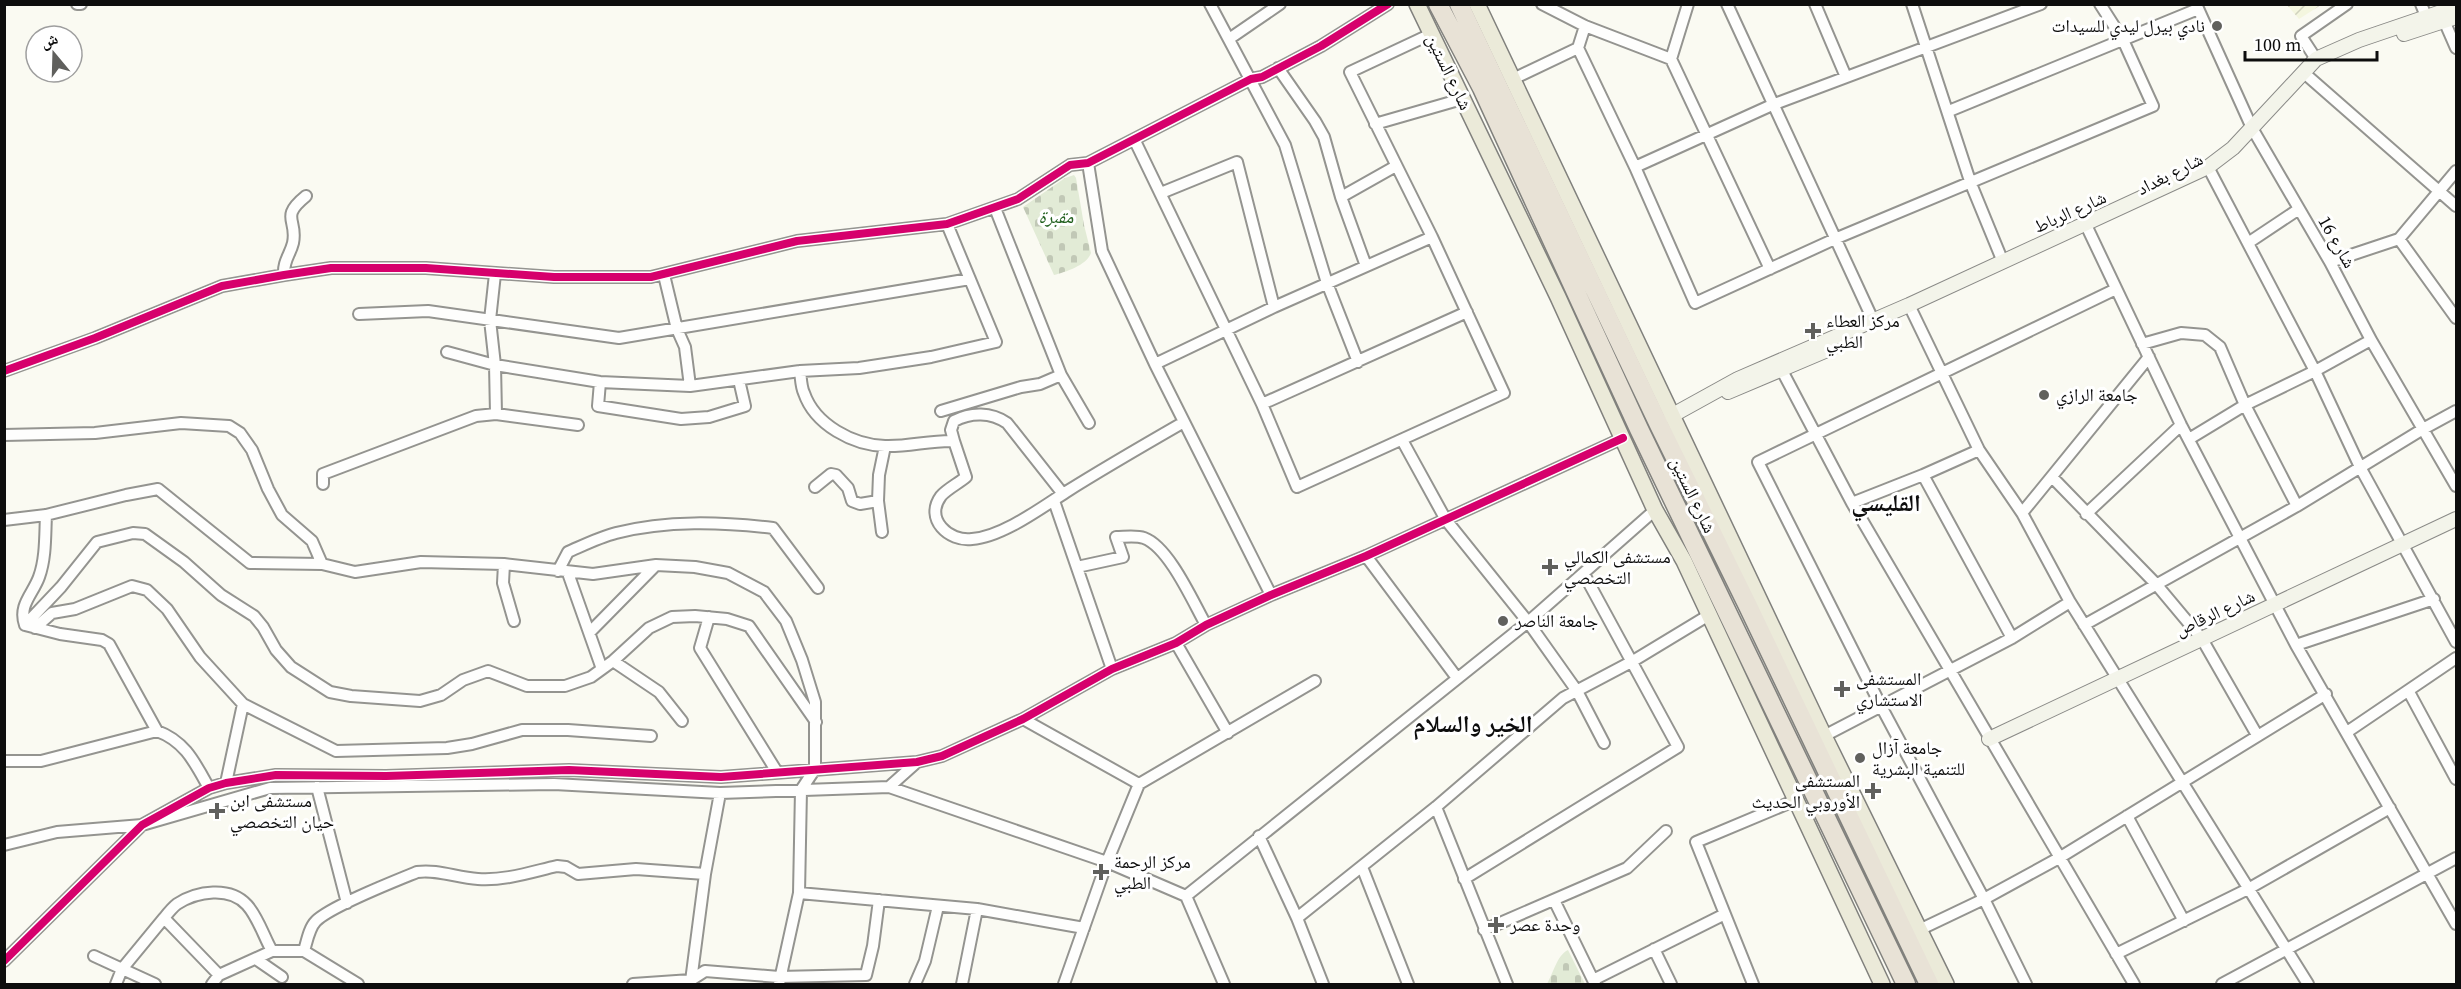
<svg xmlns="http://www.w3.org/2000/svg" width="2461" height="989" font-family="'Source Serif 4','Noto Naskh Arabic',serif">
<defs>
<pattern id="farmland-furrows" width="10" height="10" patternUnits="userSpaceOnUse" patternTransform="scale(1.5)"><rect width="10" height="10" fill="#f4f6df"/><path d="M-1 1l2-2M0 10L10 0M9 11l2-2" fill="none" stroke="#d0d2be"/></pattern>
<pattern id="cemetery-stones" width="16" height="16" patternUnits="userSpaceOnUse" patternTransform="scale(1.5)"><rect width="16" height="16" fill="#e2ebd6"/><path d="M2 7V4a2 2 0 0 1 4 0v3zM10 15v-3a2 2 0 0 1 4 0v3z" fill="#c1c8b6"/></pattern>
</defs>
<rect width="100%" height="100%" fill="#fafaf2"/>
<path fill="url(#farmland-furrows)" d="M 2287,5 L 2321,5 L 2299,19 Z"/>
<path fill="url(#cemetery-stones)" d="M 1074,175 L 1076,178 L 1084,225 L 1091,253 C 1087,265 1066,272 1054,275 L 1023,207 L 1065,178 Z
M 1568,950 L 1585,984 L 1547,984 C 1553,974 1557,955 1568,950 Z"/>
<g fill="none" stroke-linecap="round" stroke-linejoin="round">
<defs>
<path id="street" d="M 77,4 L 81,4
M 1210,4 L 1285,145 L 1327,283 L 1358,362
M 1542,4 L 1585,26 L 1671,59
M 1688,4 L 1671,59 L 1770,269
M 1727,4 L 1873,320
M 1815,4 L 1846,77
M 1912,4 L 1971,184 L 2003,262
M 2196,4 L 2252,128 L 2330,262 L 2371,340 L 2456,486
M 2421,4 L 2426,16
M 2442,16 L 2456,48
M 1229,39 L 1280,4
M 1578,48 L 1635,167 L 1695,303 L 1837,238 L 2153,106 L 2123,40 L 2100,4
M 2316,59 L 2301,36 L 2347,4
M 1278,68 L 1315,121 L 1324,137 L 1341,197 L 1366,266
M 2303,72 L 2456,206
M 1513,79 L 1578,48 L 1585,26
M 1949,111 L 2198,9
M 1375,124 L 1462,99
M 1135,141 L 1262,404 L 1297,487 L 1504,393 L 1432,237 L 1350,72 L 1431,34
M 1088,163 L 1102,251 L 1155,364 L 1271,595
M 1635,167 L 1772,105 L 2041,4
M 2208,167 L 2315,371 L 2360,467 L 2456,642
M 1161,193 L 1237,162 L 1274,307
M 1341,197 L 1396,166
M 995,208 L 1061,375 L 1089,423
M 2086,225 L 2181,425 L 2296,645 L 2456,924
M 2399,239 L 2456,318
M 2248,243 L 2299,209
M 2330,262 L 2399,239 L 2456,171
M 495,274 L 490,320 L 495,365 L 496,414 L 578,425
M 284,275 C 283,261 290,255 293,243 C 298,219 279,218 306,196
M 664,275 L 677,329 L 685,347 L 690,386
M 1909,305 L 1979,450 L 2022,513 L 2070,602 L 2308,984
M 359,314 L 428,311 L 619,338 L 970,279
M 2142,344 L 2181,333 L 2205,335 L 2220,347 L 2245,405 L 2297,506
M 447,352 L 495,365 L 600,382 L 690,386 L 800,371 L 859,368 L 931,357 L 996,342 L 947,224
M 1778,363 L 1852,503 L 2134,984
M 1155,364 L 1274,307 L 1432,237
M 4,371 L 95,338 L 222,286 L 284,275 L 331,268 L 426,268 L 554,277 L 651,277 L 797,241 L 947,224 L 1018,199 L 1070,165 L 1088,163 L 1251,79 L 1262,77 L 1321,46 L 1388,4
M 800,371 C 801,378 801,387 804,393 C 815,425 853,445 885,446 C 908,447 931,440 954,441 L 966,477 C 959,483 947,489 941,496 C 924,519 949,542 972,539 C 1002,537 1041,508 1066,492 C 1104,468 1144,445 1184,422
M 600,382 L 598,406 L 681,419 L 709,417 L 745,406 L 739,380
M 1262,404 L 1467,312
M 941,411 L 1021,387 L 1040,384 L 1061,375
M 4,435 L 95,433 L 181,423 L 229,426 L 240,433 L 252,450 L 268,489 L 282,515 L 312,541 L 322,564
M 2189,439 L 2245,405 L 2315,371 L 2371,340
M 1402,440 L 1446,520 L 1528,622 L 1577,691 L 1604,743
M 954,441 L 951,430 L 954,421 C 971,412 991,412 1007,423 L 1063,494
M 1923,475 L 2012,638
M 2052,477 L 2156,584 L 2202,639 L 2257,735
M 323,484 L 323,474 L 476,416 L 496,414
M 815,487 L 831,474 L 836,475 L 848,488 L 852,501 L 860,504 L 878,501 L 879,475 L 885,446
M 878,501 L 882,532
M 1054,501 L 1112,669
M 1852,503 L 1923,475 L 1979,450
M 2022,513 L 2149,357
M 2086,514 L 2181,425
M 46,515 C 45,535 46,558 39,577 C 33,594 18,605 25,625 L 60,634 L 102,640 L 109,644 L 157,731 C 185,741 195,763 209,788
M 4,520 L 46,515 L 126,495 L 158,489 L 250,563 L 322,564 L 355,572 L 421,562 L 504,564 L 593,574 L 656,565 L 695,567 L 728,573 L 764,592 L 786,621 L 802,660 L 815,702 L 815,769 L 801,790 L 799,893 L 779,984
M 1366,556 L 1457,678
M 504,564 L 503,583 L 514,621
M 1077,567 L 1123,557 L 1116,537 C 1124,537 1136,535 1144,538 C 1169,547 1193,602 1206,625
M 558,571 L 568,552 C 584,545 600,537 616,533 C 667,520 721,522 773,528 L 818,588
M 568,573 L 602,669
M 709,617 L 700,648 L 777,772
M 25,625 L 61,587 L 97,542 L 133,533 L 145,534 L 184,562 L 221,595 L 254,616 L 263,627 L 276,650 L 291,667 L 330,692 L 351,696 L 420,701 L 441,695 L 463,680 L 488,671 L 527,686 L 565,686 L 591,677 L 613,661 L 649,628 L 672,617 L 695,616 L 727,619 L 749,626 L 816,722
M 2084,625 L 2297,506 L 2423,429 L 2456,411
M 35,628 L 52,613 L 75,609 L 132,586 L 147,590 L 167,609 L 200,657 L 243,704 L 336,751 L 447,748 L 472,744 L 522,730 L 568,730 L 651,736
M 590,632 L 656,565
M 1176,643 L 1228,733
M 2296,645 L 2434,599
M 613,661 L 659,692 L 682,721
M 2409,692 L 2456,779
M 1023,719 L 1139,784
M 2347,732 L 2456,658
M 1824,736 L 2012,638 L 2070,602
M 4,761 L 41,761 L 157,731
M 226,783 L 243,704
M 317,787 L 347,903
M 889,787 L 917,762
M 1436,807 L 1507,984
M 2127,816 L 2184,921
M 1259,836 L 1297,918 L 1323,984
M 4,845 L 57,832 L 142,825 L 270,788 L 554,784 L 720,793 L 889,787 L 1107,862 L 1186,896 L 1224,984
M 1362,867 L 1408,984
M 1464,879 L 1678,747 L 1584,574
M 799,893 L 977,909 L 1084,928
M 1186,896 L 1528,622 L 1655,510
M 1554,900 L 1595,984
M 1297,918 L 1436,807 L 1563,698 L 1633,661 L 1709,615
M 1484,930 L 1627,868 L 1666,831
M 1919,930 L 1984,899 L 2059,858 L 2326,694
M 1654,949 L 1671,984
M 304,951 C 307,941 309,928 316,921 C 331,906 395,881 417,872 C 438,869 457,878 478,879 C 504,881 531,872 557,866 L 566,867 L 578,874 L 636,869 L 705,874
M 2116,954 L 2248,889 L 2390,808
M 94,956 L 155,984
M 256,959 L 282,977
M 4,961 L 142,825 L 209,788 L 226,783 L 276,775 L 386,776 L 569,770 L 721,777 L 917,762 L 942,756 L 1023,719 L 1112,669 L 1176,643 L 1206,625 L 1271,595 L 1366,556 L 1623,438
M 219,975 L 164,918 C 168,913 173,907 177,904 C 197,891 230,886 247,905 C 258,917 264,937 272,951
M 1593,980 L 1723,915
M 691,981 L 705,874 L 720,793
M 116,984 L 122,969 L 164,918
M 212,984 L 219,975 L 272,951 L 304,951 L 358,984
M 633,984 L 691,980 L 705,971 L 779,977 L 866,975 L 873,946 L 879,900
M 915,984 L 925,961 L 938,906
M 962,984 L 977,909
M 1064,984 L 1107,862 L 1139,784 L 1315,681
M 1753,984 L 1696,842 L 1796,800
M 2026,984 L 1984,899 L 1882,708 L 1758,462 L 2116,289
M 2222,984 L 2456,858"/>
<path id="secondary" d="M 2404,34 L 2456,17
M 1728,392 L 1832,348
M 1671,416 L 1738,379 L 1909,305 L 2208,167 L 2233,148 L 2316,59 L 2359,40 L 2456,7
M 1989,739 L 2456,519"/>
<path id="primary" d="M 1417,4 L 1558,297 L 1655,510 L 1684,561 L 1882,984
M 1477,4 L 1824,736 L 1946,984"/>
<path id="highway" d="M 1438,4 L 1482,88 L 1639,429 L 1906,984
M 1459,4 L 1659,425 L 1747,604 L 1929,984"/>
</defs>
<use href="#street" stroke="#949490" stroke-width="14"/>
<use href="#secondary" stroke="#8a8a87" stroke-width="16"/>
<use href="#primary" stroke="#81817d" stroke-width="18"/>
<use href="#highway" stroke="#81817d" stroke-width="21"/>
<use href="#street" stroke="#fefefd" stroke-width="10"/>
<use href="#secondary" stroke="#f3f4ea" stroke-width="14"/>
<use href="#primary" stroke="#ebead9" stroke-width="15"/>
<use href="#highway" stroke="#e8e2d6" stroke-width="18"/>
<defs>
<path id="cycleway" d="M 4,371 L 95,338 L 222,286 L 284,275 L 331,268 L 426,268 L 554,277 L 651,277 L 797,241 L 947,224 L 1018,199 L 1070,165 L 1088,163 L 1251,79 L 1262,77 L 1321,46 L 1388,4
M 4,961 L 142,825 L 209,788 L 226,783 L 276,775 L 386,776 L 569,770 L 721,777 L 917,762 L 942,756 L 1023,719 L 1112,669 L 1176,643 L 1206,625 L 1271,595 L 1366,556 L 1623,438"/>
</defs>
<use href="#cycleway" stroke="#fff" stroke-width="11"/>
<use href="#cycleway" stroke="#d6006c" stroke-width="8"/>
</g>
<g fill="#60605d" stroke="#fff" stroke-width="2">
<circle cx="2217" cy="26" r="6"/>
<path d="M1810 322h6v6h6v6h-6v6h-6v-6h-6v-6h6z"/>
<circle cx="2044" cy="395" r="6"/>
<path d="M1547 558h6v6h6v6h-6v6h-6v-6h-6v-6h6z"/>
<circle cx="1503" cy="621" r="6"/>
<path d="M1839 680h6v6h6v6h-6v6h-6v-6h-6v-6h6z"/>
<circle cx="1860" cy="758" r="6"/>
<path d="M1870 782h6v6h6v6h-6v6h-6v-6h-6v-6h6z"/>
<path d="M214 802h6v6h6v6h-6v6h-6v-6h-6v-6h6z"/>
<path d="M1098 863h6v6h6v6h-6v6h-6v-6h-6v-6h6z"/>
<path d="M1493 916h6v6h6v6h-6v6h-6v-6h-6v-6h6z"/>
</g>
<g text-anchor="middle" stroke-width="6" stroke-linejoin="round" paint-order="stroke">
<g font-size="18" fill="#0d0d0d" stroke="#fff" text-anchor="start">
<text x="2205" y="32" text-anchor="end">نادي بيرل ليدي للسيدات</text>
<text x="1826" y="327">مركز العطاء<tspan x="1826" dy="21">الطبي</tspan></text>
<text x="2056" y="401">جامعة الرازي</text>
<text x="1564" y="563">مستشفى الكمالي<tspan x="1564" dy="21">التخصصي</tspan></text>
<text x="1515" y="627">جامعة الناصر</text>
<text x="1856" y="685">المستشفى<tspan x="1856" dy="21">الاستشاري</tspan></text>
<text x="1872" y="754">جامعة آزال<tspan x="1872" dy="21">للتنمية البشرية</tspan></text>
<text x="1860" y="787" text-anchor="end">المستشفى<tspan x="1860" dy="21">الأوروبي الحديث</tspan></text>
<text x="230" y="807">مستشفى ابن<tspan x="230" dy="21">حيان التخصصي</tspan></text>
<text x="1114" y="868">مركز الرحمة<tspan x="1114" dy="21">الطبي</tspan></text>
<text x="1510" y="931">وحدة عصر</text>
</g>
<g font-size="18" fill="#0d0d0d" stroke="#fff">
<text transform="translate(1449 72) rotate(64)" y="6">شارع الستين</text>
<text transform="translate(2170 174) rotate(-27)" y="6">شارع بغداد</text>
<text transform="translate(2070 212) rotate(-24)" y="6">شارع الرباط</text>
<text transform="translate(2337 242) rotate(60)" y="6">شارع 16</text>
<text transform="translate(1693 495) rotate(64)" y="6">شارع الستين</text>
<text transform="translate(2215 613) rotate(-25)" y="6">شارع الرقاص</text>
</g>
<g font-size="18" font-style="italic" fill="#236120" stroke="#fff">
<text x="1056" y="223">مقبرة</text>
</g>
<g font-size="24" font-weight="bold" fill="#0d0d0d" stroke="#fff">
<text x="1886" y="511">القليسي</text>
<text x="1473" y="732">الخير والسلام</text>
</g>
</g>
<rect width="2461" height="989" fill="none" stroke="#0d0d0d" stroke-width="12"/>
<g transform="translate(54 54) rotate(341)"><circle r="28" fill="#ffffff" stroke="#9e9e9e" stroke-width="1.5"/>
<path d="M0-4.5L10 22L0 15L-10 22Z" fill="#60605d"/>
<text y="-9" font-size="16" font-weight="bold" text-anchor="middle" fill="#0d0d0d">ش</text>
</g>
<path d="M2245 51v9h132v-9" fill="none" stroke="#0d0d0d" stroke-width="3"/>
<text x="2254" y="51" font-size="18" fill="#0d0d0d" stroke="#ffffff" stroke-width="4.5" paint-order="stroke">100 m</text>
</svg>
